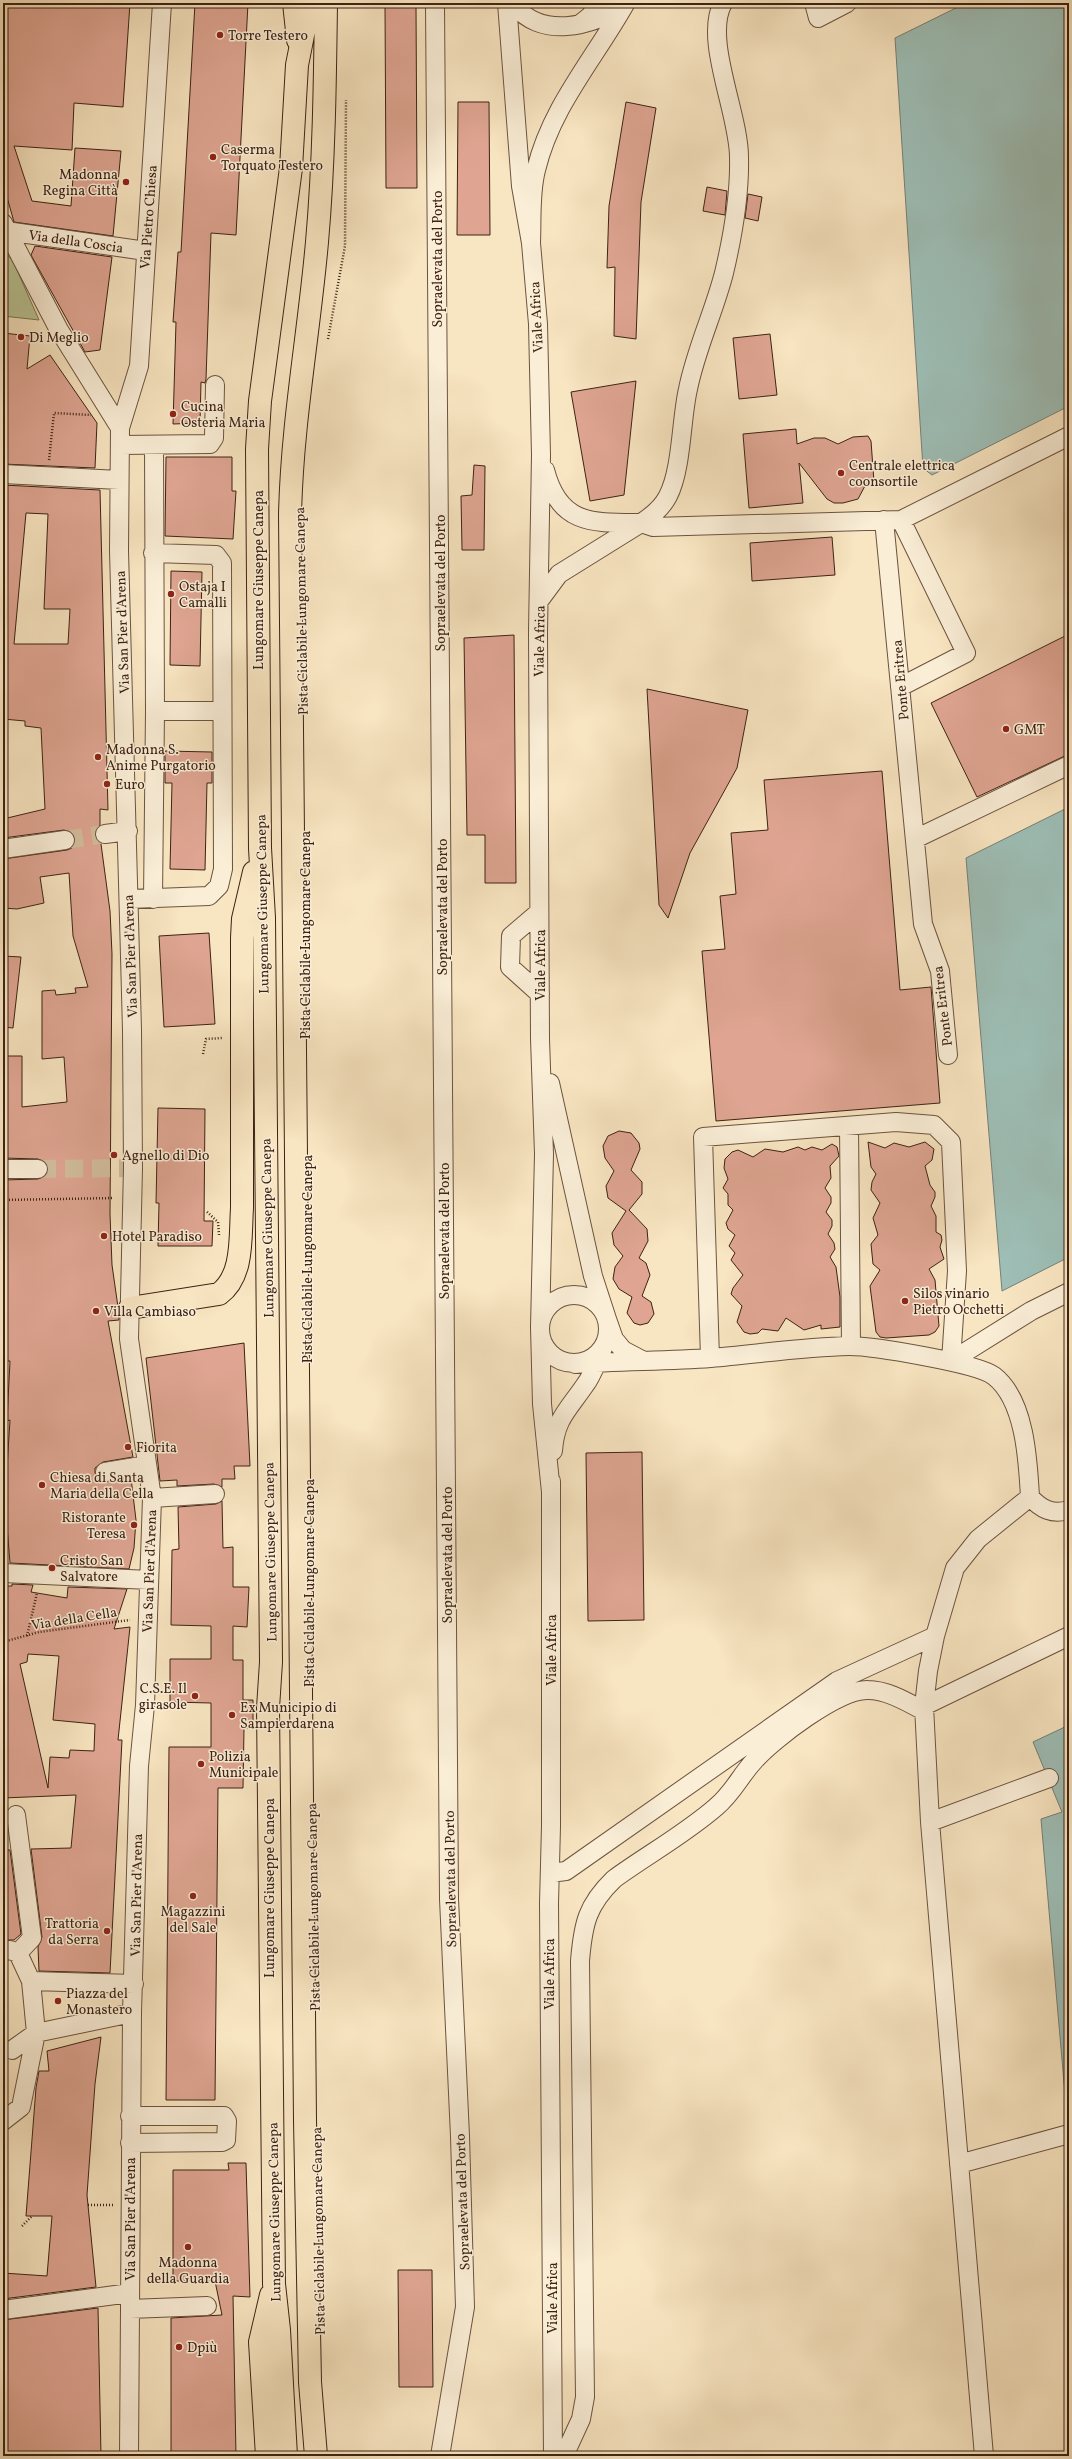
<svg xmlns="http://www.w3.org/2000/svg" width="1072" height="2459" font-family="Vollkorn,serif">
<rect width="100%" height="100%" fill="#f8e5c1"/>
<filter id="stains"><feTurbulence type="fractalNoise" baseFrequency=".005" numOctaves="4"/><feColorMatrix values="0 0 0 0 .2 0 0 0 0 .09 0 0 0 0 .02 0 0 0 .5 -.17"/></filter>
<radialGradient id="worn" r=".72"><stop offset=".6" stop-color="#630" stop-opacity="0"/><stop offset="1" stop-color="#630" stop-opacity=".3"/></radialGradient>
<path fill="#bac595" stroke="#7c7454" d="M 3,250 L 13,261 L 39,320 L 3,316 Z"/>
<path fill="#9ebfb7" stroke="#778076" d="M 966,3 L 1069,3 L 1069,406 L 932,475 L 923,468 L 895,38 Z
M 1069,807 L 1069,1257 L 1002,1291 L 966,858 Z
M 1069,1725 L 1069,2102 L 1065,2094 L 1041,1819 L 1062,1812 L 1033,1742 Z"/>
<path fill="#dfa592" stroke="#3d2214" fill-rule="evenodd" d="M 3,3 L 130,3 L 123,107 L 74,103 L 72,150 L 14,146 L 32,201 L 71,206 L 75,148 L 121,151 L 113,236 L 14,222 L 3,183 Z
M 195,3 L 248,3 L 236,235 L 211,233 L 206,379 L 205,383 L 201,382 L 200,423 L 173,424 L 176,322 L 173,322 L 178,252 L 181,252 Z
M 385,6 L 416,6 L 417,188 L 386,188 Z
M 458,102 L 489,102 L 490,235 L 457,235 Z
M 626,102 L 656,108 L 641,202 L 636,339 L 614,336 L 615,267 L 607,268 L 609,206 Z
M 707,187 L 727,191 L 725,215 L 703,211 Z
M 748,194 L 762,197 L 758,221 L 745,218 Z
M 35,246 L 112,257 L 100,350 L 85,352 L 31,255 Z
M 3,333 L 30,336 L 27,369 L 50,355 L 97,423 L 95,468 L 3,464 Z
M 770,334 L 777,395 L 739,399 L 733,338 Z
M 636,381 L 624,495 L 590,501 L 571,392 Z
M 796,429 L 797,444 L 814,438 L 825,438 L 838,444 L 853,437 L 868,436 L 871,441 L 874,482 L 866,484 L 858,499 L 843,503 L 834,503 L 827,499 L 799,463 L 803,503 L 749,508 L 743,434 Z
M 166,457 L 232,457 L 232,491 L 236,491 L 233,539 L 165,536 Z
M 474,465 L 485,466 L 484,550 L 462,550 L 461,496 L 472,495 Z
M 3,485 L 100,490 L 108,810 L 100,809 L 100,825 L 96,830 L 95,835 L 101,844 L 110,911 L 112,954 L 110,1214 L 112,1265 L 119,1314 L 119,1320 L 108,1321 L 133,1457 L 103,1462 L 95,1468 L 95,1473 L 102,1482 L 131,1478 L 136,1520 L 134,1548 L 129,1569 L 10,1563 L 5,1501 L 3,1501 L 3,1469 L 7,1468 L 10,1420 L 7,1421 L 10,1361 L 3,1361 L 3,1180 L 38,1179 L 47,1175 L 48,1169 L 47,1163 L 38,1159 L 3,1158 L 3,1056 L 22,1056 L 22,1107 L 67,1102 L 64,1057 L 42,1059 L 42,991 L 55,990 L 56,995 L 76,993 L 75,988 L 88,987 L 73,936 L 69,873 L 40,877 L 44,903 L 17,909 L 3,908 L 3,859 L 67,850 L 72,848 L 75,839 L 73,833 L 64,830 L 3,838 L 3,819 L 45,809 L 41,728 L 25,726 L 25,721 L 3,719 ZM 26,513 L 48,514 L 44,609 L 70,609 L 68,644 L 14,644 Z
M 832,537 L 835,575 L 752,581 L 750,543 Z
M 171,571 L 202,572 L 200,666 L 170,665 Z
M 1069,634 L 1069,754 L 977,797 L 931,703 Z
M 514,635 L 516,883 L 485,883 L 485,835 L 467,835 L 464,638 Z
M 647,689 L 748,710 L 737,768 L 690,853 L 668,918 L 659,905 Z
M 165,751 L 212,752 L 212,783 L 207,783 L 205,870 L 170,869 L 172,783 L 165,783 Z
M 882,771 L 900,990 L 931,987 L 940,1103 L 716,1121 L 702,951 L 725,949 L 720,896 L 736,894 L 731,833 L 768,830 L 764,780 Z
M 209,933 L 215,1024 L 164,1027 L 159,936 Z
M 3,956 L 21,957 L 13,1028 L 3,1027 Z
M 158,1108 L 205,1109 L 204,1221 L 213,1221 L 212,1246 L 158,1246 L 159,1203 L 156,1203 Z
M 619,1131 L 631,1133 L 639,1143 L 640,1149 L 631,1170 L 642,1182 L 642,1194 L 629,1210 L 647,1229 L 648,1241 L 639,1258 L 646,1263 L 650,1275 L 642,1296 L 651,1302 L 654,1314 L 648,1323 L 640,1325 L 634,1323 L 627,1313 L 632,1297 L 619,1289 L 613,1279 L 615,1267 L 623,1256 L 614,1245 L 612,1233 L 626,1211 L 608,1198 L 606,1186 L 614,1171 L 605,1158 L 603,1146 L 608,1136 Z
M 868,1142 L 885,1148 L 894,1143 L 909,1147 L 925,1142 L 934,1149 L 932,1160 L 925,1166 L 930,1185 L 935,1192 L 935,1197 L 931,1206 L 936,1216 L 936,1232 L 941,1235 L 942,1240 L 940,1247 L 944,1259 L 929,1269 L 935,1280 L 939,1326 L 935,1332 L 929,1335 L 886,1338 L 880,1337 L 876,1332 L 870,1286 L 880,1270 L 873,1264 L 871,1244 L 878,1235 L 873,1218 L 880,1203 L 871,1190 L 872,1182 L 876,1174 L 871,1167 Z
M 832,1144 L 837,1147 L 839,1156 L 830,1166 L 831,1178 L 825,1188 L 831,1197 L 831,1203 L 826,1212 L 832,1220 L 832,1226 L 828,1234 L 834,1243 L 835,1249 L 830,1257 L 836,1267 L 840,1297 L 840,1327 L 821,1329 L 821,1325 L 804,1330 L 786,1318 L 778,1331 L 762,1329 L 758,1333 L 750,1334 L 744,1332 L 737,1322 L 742,1306 L 731,1294 L 733,1288 L 743,1275 L 731,1260 L 735,1253 L 729,1246 L 735,1235 L 728,1229 L 726,1223 L 733,1210 L 728,1205 L 728,1194 L 723,1188 L 728,1179 L 724,1168 L 725,1159 L 732,1152 L 738,1150 L 753,1157 L 765,1149 L 783,1152 L 798,1147 L 805,1150 L 812,1147 L 822,1150 Z
M 244,1343 L 250,1466 L 234,1466 L 235,1479 L 222,1479 L 222,1487 L 214,1484 L 177,1486 L 177,1480 L 160,1481 L 146,1358 Z
M 642,1452 L 644,1620 L 588,1621 L 586,1453 Z
M 222,1501 L 223,1548 L 233,1547 L 233,1587 L 249,1587 L 247,1627 L 233,1626 L 233,1660 L 243,1660 L 243,1700 L 253,1700 L 253,1728 L 244,1728 L 243,1788 L 218,1788 L 215,2100 L 166,2100 L 169,1747 L 211,1747 L 211,1703 L 170,1702 L 170,1659 L 211,1659 L 211,1626 L 171,1625 L 172,1550 L 179,1549 L 178,1507 L 216,1504 Z
M 12,1584 L 33,1585 L 31,1592 L 67,1598 L 68,1587 L 127,1589 L 114,1629 L 130,1627 L 118,1740 L 122,1740 L 110,1973 L 39,1971 L 38,1947 L 42,1937 L 31,1849 L 71,1848 L 76,1795 L 3,1798 L 3,1586 L 12,1586 ZM 28,1654 L 59,1656 L 53,1720 L 95,1724 L 94,1751 L 70,1750 L 69,1758 L 50,1757 L 48,1788 L 20,1664 L 27,1662 Z
M 3,1850 L 10,1850 L 21,1934 L 14,1940 L 3,1940 Z
M 101,2037 L 95,2084 L 87,2195 L 96,2287 L 3,2299 L 3,2273 L 47,2276 L 52,2216 L 26,2216 L 36,2088 L 39,2071 L 49,2071 L 47,2051 Z
M 228,2163 L 246,2163 L 250,2297 L 233,2296 L 236,2456 L 171,2456 L 171,2318 L 222,2315 L 215,2281 L 173,2281 L 173,2170 L 229,2170 Z
M 398,2270 L 432,2270 L 433,2387 L 399,2387 Z
M 98,2308 L 101,2456 L 3,2456 L 3,2320 Z"/>
<g fill="none" stroke-linecap="round" stroke-linejoin="round">
<path stroke="#d3be9e" stroke-width="18" stroke-dasharray="18 9" stroke-linecap="butt" d="M 65,840 L 105,834
M 38,1169 L 133,1168"/>
<defs>
<path id="minor" d="M 435,3 L 449,1899 L 460,2136 L 465,2307 L 440,2456
M 507,3 L 521,186 L 531,243 C 532,219 530,193 536,170 C 551,107 594,59 625,4
M 513,3 C 539,40 593,27 624,5
M 814,3 L 818,18 L 847,3
M 580,24 L 590,16 L 599,3
M 3,223 L 59,330 L 120,428 L 119,551 L 132,1030 L 133,1168 L 129,1339 L 152,1498 L 145,1705 L 139,1766 L 132,2013 L 129,2456
M 6,231 L 146,251
M 531,243 L 538,324 L 541,455 L 538,632 L 540,1039 L 544,1154 L 540,1327 L 542,1404 L 551,1492
M 120,428 L 139,366 L 162,3
M 120,445 L 210,444 L 214,438 L 215,385
M 3,474 L 119,480
M 884,520 L 923,924 L 940,971 L 948,1055
M 641,523 C 652,516 662,508 668,496 C 682,469 681,419 688,389 C 696,349 714,312 724,273 C 733,235 740,196 739,157 C 739,113 703,39 723,3
M 641,523 L 653,527 L 901,520 L 1069,436
M 539,601 L 559,574 L 641,523 C 592,523 559,525 545,470
M 900,687 L 966,653 L 901,520
M 155,711 L 222,711
M 105,834 L 128,831
M 915,839 L 1069,765
M 3,849 L 65,840
M 129,899 L 209,896 L 219,886 L 223,869 L 222,563 L 216,555 L 153,553
M 153,899 L 155,711 L 154,445
M 539,912 L 511,936 L 510,967 L 540,994
M 550,1083 L 593,1276 L 607,1319 L 614,1339 L 623,1350 L 642,1360
M 849,1126 L 851,1346
M 3,1169 L 38,1169
M540 1329a34 34 0 1 1 68 0a34 34 0 1 1-68 0Z
M 710,1358 L 703,1137 L 896,1122 L 934,1125 L 951,1142 L 957,1271 L 951,1361
M 951,1361 L 1031,1311 L 1069,1292
M 575,1364 C 620,1361 666,1361 711,1358 C 757,1354 803,1347 849,1346 C 872,1346 977,1363 994,1376 C 1025,1400 1028,1460 1030,1497 C 1041,1509 1052,1515 1069,1510
M 553,1451 C 555,1419 568,1410 585,1385 C 593,1375 597,1360 603,1348
M 105,1472 L 147,1465
M 551,1481 L 551,1826 L 549,1903 L 553,2456
M 152,1498 L 215,1494
M 3,1573 L 149,1580
M 924,1706 L 1069,1636
M 16,1815 L 32,1938 L 18,1953
M 930,1822 L 1049,1778
M 550,1873 L 566,1871 L 837,1681 L 935,1636
M 3,1951 L 10,1950 L 18,1953 L 31,1981 L 36,2033 L 21,2107 L 3,2121
M 31,1981 L 134,1984
M 12,2050 L 36,2033 L 132,2013
M 130,2143 L 222,2142 L 226,2140 L 227,2121 L 224,2116 L 130,2116
M 959,2164 L 1069,2134
M 3,2310 L 130,2293 L 130,2309 L 207,2306
M 564,2456 L 581,2419 L 585,2397 L 580,1961 C 583,1924 587,1905 614,1879 C 647,1855 685,1834 716,1807 C 733,1793 740,1776 754,1761 C 773,1739 839,1689 868,1690 C 887,1690 907,1702 924,1711
M 984,2456 L 930,1822 L 924,1706 L 928,1671 L 935,1636 L 955,1568 L 978,1539 L 1030,1497"/>
<path id="major" d="M 294,3 L 298,40"/>
<path id="highway" d="M 130,1308 L 219,1294 C 244,1276 240,1237 242,1208 L 242,938 L 243,919 L 254,872
M 267,2456 L 260,2342 L 271,2295
M 286,2456 L 279,2330 L 274,2284 L 268,1708 L 271,1662 L 264,918 L 260,848 L 257,449 L 260,401 L 291,168 L 297,65 L 306,20 L 306,3
M 316,2456 L 310,2382 L 305,2120 L 290,515 C 292,423 309,333 317,242 C 324,163 325,82 326,3"/>
</defs>
<use href="#minor" stroke="#6c533f" stroke-width="20"/>
<use href="#major" stroke="#3d2214" stroke-width="24"/>
<use href="#highway" stroke="#3d2214" stroke-width="24"/>
<path stroke="#3d2214" stroke-width="2.5" stroke-dasharray="1 2" stroke-linecap="butt" d="M 3,193 L 7,206
M 328,339 L 345,246 L 346,100
M 49,460 L 54,413 L 91,415
M 203,1054 L 206,1039 L 222,1038
M 3,1200 L 114,1198
M 207,1212 L 218,1222 L 219,1235
M 27,1636 L 37,1593
M 3,1642 L 39,1632 L 130,1620
M 88,2205 L 114,2205
M 22,2226 L 32,2216"/>
<use href="#minor" stroke="#faeed7" stroke-width="18"/>
<use href="#major" stroke="#f8e5c1" stroke-width="22"/>
<use href="#highway" stroke="#f8e5c1" stroke-width="22"/>
</g>
<g fill="#8f2418" stroke="#faeed7" stroke-width="1.5">
<circle cx="220" cy="35" r="4"/>
<circle cx="213" cy="157" r="4"/>
<circle cx="126" cy="182" r="4"/>
<circle cx="21" cy="337" r="4"/>
<circle cx="173" cy="414" r="4"/>
<circle cx="841" cy="473" r="4"/>
<circle cx="171" cy="594" r="4"/>
<circle cx="1006" cy="729" r="4"/>
<circle cx="98" cy="757" r="4"/>
<circle cx="107" cy="784" r="4"/>
<circle cx="114" cy="1155" r="4"/>
<circle cx="104" cy="1236" r="4"/>
<circle cx="905" cy="1301" r="4"/>
<circle cx="96" cy="1311" r="4"/>
<circle cx="128" cy="1447" r="4"/>
<circle cx="42" cy="1485" r="4"/>
<circle cx="134" cy="1525" r="4"/>
<circle cx="52" cy="1568" r="4"/>
<circle cx="195" cy="1696" r="4"/>
<circle cx="232" cy="1715" r="4"/>
<circle cx="201" cy="1764" r="4"/>
<circle cx="193" cy="1896" r="4"/>
<circle cx="107" cy="1931" r="4"/>
<circle cx="58" cy="2001" r="4"/>
<circle cx="188" cy="2247" r="4"/>
<circle cx="179" cy="2347" r="4"/>
</g>
<g text-anchor="middle" stroke-width="3" stroke-linejoin="round" paint-order="stroke">
<g font-size="14" fill="#3d2214" stroke="#faeed7" text-anchor="start">
<text x="228" y="40">Torre Testero</text>
<text x="221" y="154">Caserma<tspan x="221" dy="16">Torquato Testero</tspan></text>
<text x="118" y="179" text-anchor="end">Madonna<tspan x="118" dy="16">Regina Città</tspan></text>
<text x="29" y="342">Di Meglio</text>
<text x="181" y="411">Cucina<tspan x="181" dy="16">Osteria Maria</tspan></text>
<text x="849" y="470">Centrale elettrica<tspan x="849" dy="16">coonsortile</tspan></text>
<text x="179" y="591">Ostaja I<tspan x="179" dy="16">Camalli</tspan></text>
<text x="1014" y="734">GMT</text>
<text x="106" y="754">Madonna S.<tspan x="106" dy="16">Anime Purgatorio</tspan></text>
<text x="115" y="789">Euro</text>
<text x="122" y="1160">Agnello di Dio</text>
<text x="112" y="1241">Hotel Paradiso</text>
<text x="913" y="1298">Silos vinario<tspan x="913" dy="16">Pietro Occhetti</tspan></text>
<text x="104" y="1316">Villa Cambiaso</text>
<text x="136" y="1452">Fiorita</text>
<text x="50" y="1482">Chiesa di Santa<tspan x="50" dy="16">Maria della Cella</tspan></text>
<text x="126" y="1522" text-anchor="end">Ristorante<tspan x="126" dy="16">Teresa</tspan></text>
<text x="60" y="1565">Cristo San<tspan x="60" dy="16">Salvatore</tspan></text>
<text x="187" y="1693" text-anchor="end">C.S.E. Il<tspan x="187" dy="16">girasole</tspan></text>
<text x="240" y="1712">Ex Municipio di<tspan x="240" dy="16">Sampierdarena</tspan></text>
<text x="209" y="1761">Polizia<tspan x="209" dy="16">Municipale</tspan></text>
<text x="193" y="1916" text-anchor="middle">Magazzini<tspan x="193" dy="16">del Sale</tspan></text>
<text x="99" y="1928" text-anchor="end">Trattoria<tspan x="99" dy="16">da Serra</tspan></text>
<text x="66" y="1998">Piazza del<tspan x="66" dy="16">Monastero</tspan></text>
<text x="188" y="2267" text-anchor="middle">Madonna<tspan x="188" dy="16">della Guardia</tspan></text>
<text x="187" y="2352">Dpiù</text>
</g>
<g font-size="14" fill="#3d2214" stroke="#faeed7">
<text transform="translate(148 217) rotate(-86)" y="5">Via Pietro Chiesa</text>
<text transform="translate(76 241) rotate(8)" y="5">Via della Coscia</text>
<text transform="translate(437 259) rotate(-90)" y="5">Sopraelevata del Porto</text>
<text transform="translate(536 317) rotate(-93)" y="5">Viale Africa</text>
<text transform="translate(258 580) rotate(-90)" y="5">Lungomare Giuseppe Canepa</text>
<text transform="translate(440 583) rotate(-90)" y="5">Sopraelevata del Porto</text>
<text transform="translate(301 611) rotate(-91)" y="5">Pista Ciclabile Lungomare Canepa</text>
<text transform="translate(122 632) rotate(-92)" y="5">Via San Pier d'Arena</text>
<text transform="translate(539 641) rotate(-89)" y="5">Viale Africa</text>
<text transform="translate(900 680) rotate(-95)" y="5">Ponte Eritrea</text>
<text transform="translate(262 904) rotate(-91)" y="5">Lungomare Giuseppe Canepa</text>
<text transform="translate(442 907) rotate(-90)" y="5">Sopraelevata del Porto</text>
<text transform="translate(305 935) rotate(-90)" y="5">Pista Ciclabile Lungomare Canepa</text>
<text transform="translate(130 956) rotate(-92)" y="5">Via San Pier d'Arena</text>
<text transform="translate(540 965) rotate(-90)" y="5">Viale Africa</text>
<text transform="translate(942 1006) rotate(-97)" y="5">Ponte Eritrea</text>
<text transform="translate(267 1228) rotate(-91)" y="5">Lungomare Giuseppe Canepa</text>
<text transform="translate(444 1231) rotate(-90)" y="5">Sopraelevata del Porto</text>
<text transform="translate(307 1259) rotate(-90)" y="5">Pista Ciclabile Lungomare Canepa</text>
<text transform="translate(270 1552) rotate(-91)" y="5">Lungomare Giuseppe Canepa</text>
<text transform="translate(447 1555) rotate(-90)" y="5">Sopraelevata del Porto</text>
<text transform="translate(149 1571) rotate(-88)" y="5">Via San Pier d'Arena</text>
<text transform="translate(309 1583) rotate(-90)" y="5">Pista Ciclabile Lungomare Canepa</text>
<text transform="translate(74 1618) rotate(-9)" y="5">Via della Cella</text>
<text transform="translate(551 1650) rotate(-90)" y="5">Viale Africa</text>
<text transform="translate(450 1879) rotate(-91)" y="5">Sopraelevata del Porto</text>
<text transform="translate(269 1888) rotate(-90)" y="5">Lungomare Giuseppe Canepa</text>
<text transform="translate(136 1895) rotate(-89)" y="5">Via San Pier d'Arena</text>
<text transform="translate(313 1907) rotate(-91)" y="5">Pista Ciclabile Lungomare Canepa</text>
<text transform="translate(549 1974) rotate(-90)" y="5">Viale Africa</text>
<text transform="translate(462 2202) rotate(-92)" y="5">Sopraelevata del Porto</text>
<text transform="translate(274 2212) rotate(-91)" y="5">Lungomare Giuseppe Canepa</text>
<text transform="translate(130 2219) rotate(-90)" y="5">Via San Pier d'Arena</text>
<text transform="translate(318 2231) rotate(-91)" y="5">Pista Ciclabile Lungomare Canepa</text>
<text transform="translate(552 2298) rotate(-90)" y="5">Viale Africa</text>
</g>
</g>
<rect width="1072" height="2459" fill="none" stroke="#f8e5c1" stroke-width="16"/>
<rect x="4" y="4" width="1064" height="2451" fill="none" stroke="#3d2214" stroke-width="2"/>
<rect x="8" y="8" width="1056" height="2443" fill="none" stroke="#3d2214"/>
<rect width="100%" height="100%" filter="url(#stains)"/>
<rect width="100%" height="100%" fill="url(#worn)"/>
</svg>
